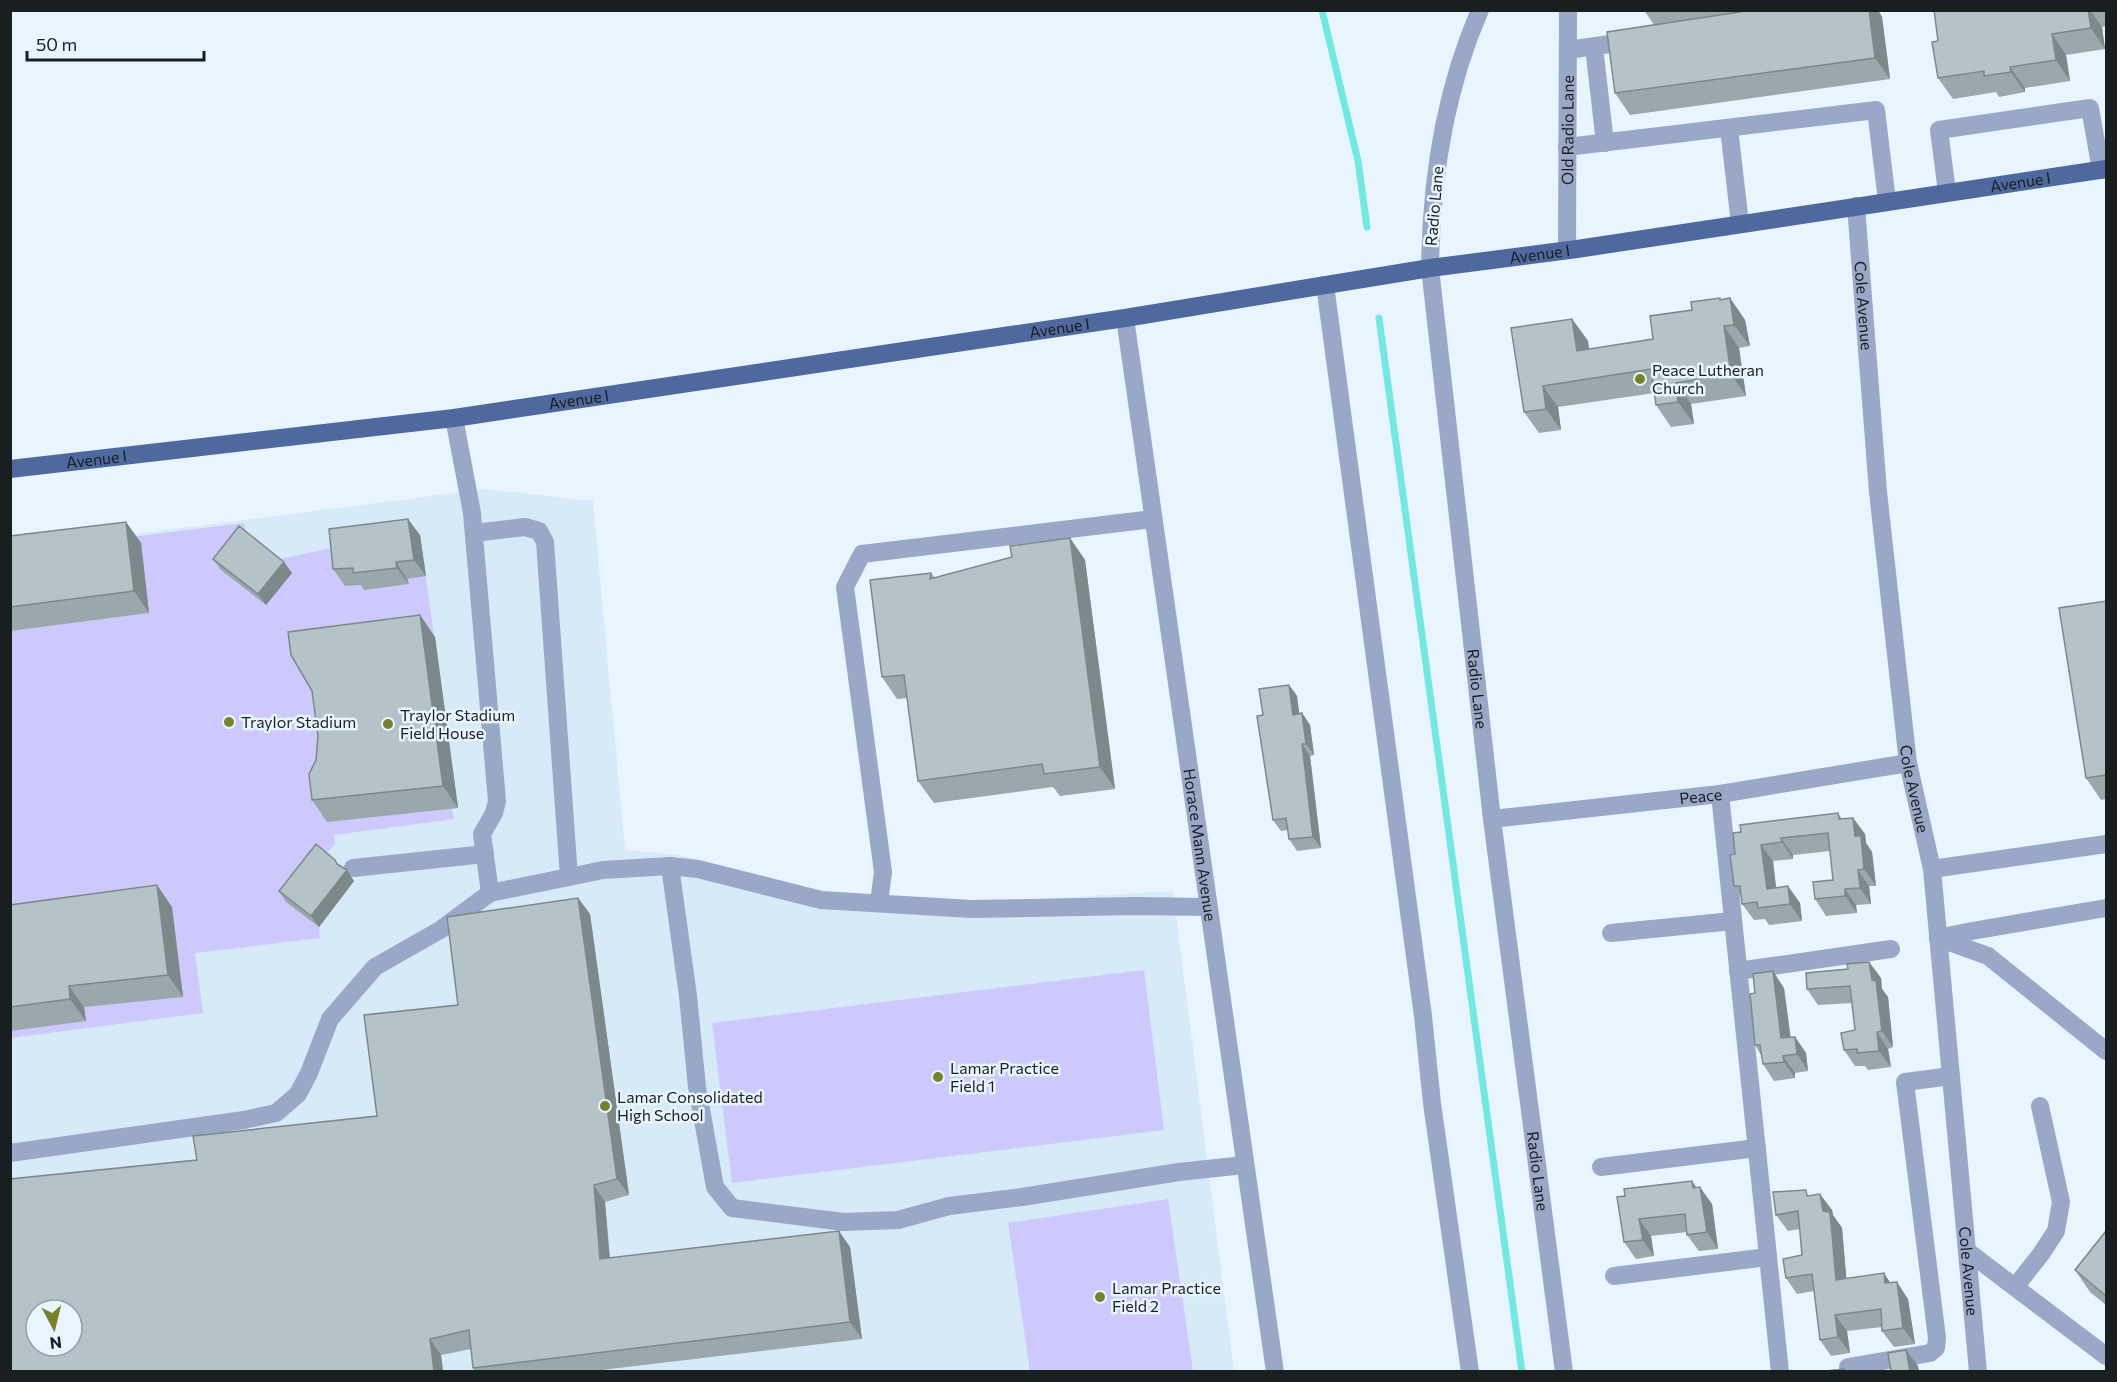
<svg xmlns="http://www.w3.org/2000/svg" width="2117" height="1382" font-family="Commissioner,sans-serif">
<rect width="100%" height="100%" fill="#e8f5fe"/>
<path fill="#d6eaf8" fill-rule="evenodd" d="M 486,489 L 593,501 L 625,850 L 679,855 L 841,895 L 928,901 L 1040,899 L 1173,891 L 1234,1371 L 11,1371 L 10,550 ZM 36,1310 L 72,1310 L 72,1346 L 36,1346 Z"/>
<path fill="#cdc9fd" d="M 244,523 L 247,538 L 275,560 L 341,546 L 420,535 L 458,808 L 452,809 L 454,819 L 334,835 L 335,844 L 324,856 L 354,881 L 319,927 L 320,938 L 195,953 L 203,1013 L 11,1038 L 11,552 Z
M 1144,970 L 1164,1130 L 732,1183 L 712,1023 Z
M 1168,1199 L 1193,1371 L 1030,1371 L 1008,1223 Z"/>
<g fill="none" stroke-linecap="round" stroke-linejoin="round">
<path stroke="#73e8e0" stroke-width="7" d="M 1322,10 L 1358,161 L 1367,227
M 1379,318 L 1522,1372"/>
<g stroke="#99a8c7" stroke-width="18">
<path id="s1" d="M 1480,10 C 1445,90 1431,181 1430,268 L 1492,819 L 1564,1372"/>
<path d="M 1594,47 L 1605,143"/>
<path d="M 1568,50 L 1631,41"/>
<path d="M 1729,128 L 1740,224"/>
<path d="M 1567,147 L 1876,110 L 1887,201"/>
<path d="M 1947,192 L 1939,130 L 2090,108 L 2101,170"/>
<path id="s2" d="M 1856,206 L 1878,492 L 1908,763 L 1932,869 L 1978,1372"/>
<path id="s3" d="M 1567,250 L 1568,10"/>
<path d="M 1325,285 L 1423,1016 L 1432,1103 L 1470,1372"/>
<path id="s4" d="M 1125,318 L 1275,1372"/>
<path d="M 454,418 L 472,513 L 497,801 L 494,813 L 482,834 L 490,893"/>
<path d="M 474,533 L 525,527 L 539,531 L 545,542 L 569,877"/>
<path d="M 1720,794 L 1780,1372"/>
<path id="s5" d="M 1492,819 L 1720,794 L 1908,763"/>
<path d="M 670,866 L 688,996 L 697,1087 L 715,1187 L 732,1208 L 844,1222 L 898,1220 L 949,1206 L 1022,1197 L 1179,1172 L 1244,1165"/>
<path d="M 353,868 L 485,854"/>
<path d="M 1932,869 L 2106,844"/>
<path d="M 879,903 L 883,872 L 845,587 L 862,554 L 1153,519"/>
<path d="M 1611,933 L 1733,921"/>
<path d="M 1938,938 L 1988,956 L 2106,1051"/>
<path d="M 1938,938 L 1972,931 L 2106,908"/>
<path d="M 1738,971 L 1891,949"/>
<path d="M 10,1153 L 244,1120 L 276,1113 L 298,1094 L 309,1073 L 330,1019 L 375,967 L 440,930 L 490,893 L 603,870 L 670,866 L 698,869 L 821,900 L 971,909 L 1135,906 L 1208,907"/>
<path d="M 1601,1167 L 1757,1148"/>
<path d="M 1967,1251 L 2106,1356"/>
<path d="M 1614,1276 L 1768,1257"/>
<path d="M 2015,1287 L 2041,1254 L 2056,1231 L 2061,1202 L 2040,1106"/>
<path d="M 1848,1367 L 1930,1353 L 1936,1348 L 1937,1338 L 1905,1082 L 1951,1076"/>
</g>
<path stroke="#4f699f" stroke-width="18" id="s6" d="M 10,469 L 454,418 L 1125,318 L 1430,268 L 1577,249 L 2106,169"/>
</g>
<path fill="#9aa8ab" d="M 1644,10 L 1878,10 L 1882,17 L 1890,79 L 1630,115 L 1615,93 L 1654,25 Z
M 1934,10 L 2106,10 L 2106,26 L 2102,27 L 2105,49 L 2066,55 L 2070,81 L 2025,88 L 2025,92 L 1999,97 L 1996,92 L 1953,99 L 1938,78 L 1938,41 Z
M 1720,298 L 1721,300 L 1730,298 L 1745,320 L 1750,346 L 1739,348 L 1746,396 L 1691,404 L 1694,424 L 1671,427 L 1656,405 L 1654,393 L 1558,407 L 1561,430 L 1539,433 L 1524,412 L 1572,319 L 1588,341 L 1589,349 L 1653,339 L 1692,310 Z
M 126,522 L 141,543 L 149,613 L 10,631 L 10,536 Z
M 420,535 L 426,576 L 407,579 L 409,584 L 364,590 L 361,585 L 345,586 L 333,569 Z
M 1070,538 L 1085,560 L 1115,789 L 1060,796 L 1053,787 L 934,803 L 918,781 L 907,698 L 897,699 L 882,677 L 931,573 L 935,578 L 1012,557 Z
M 213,559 L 292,573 L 266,605 L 221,570 Z
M 2106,601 L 2106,799 L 2101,800 L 2086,778 Z
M 420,615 L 435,637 L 458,808 L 327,822 L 312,800 Z
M 1289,685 L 1297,696 L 1299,714 L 1302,713 L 1310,725 L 1314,755 L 1310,756 L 1321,848 L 1297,851 L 1289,839 L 1288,830 L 1281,831 L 1273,820 L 1263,715 Z
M 1838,813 L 1842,819 L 1853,818 L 1865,834 L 1866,843 L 1872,852 L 1876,886 L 1869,886 L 1871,904 L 1856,905 L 1857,913 L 1826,916 L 1815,899 L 1833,880 L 1830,851 L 1793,855 L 1793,859 L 1773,861 L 1776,887 L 1800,903 L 1802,921 L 1769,925 L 1765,919 L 1754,920 L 1742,904 L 1741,897 L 1734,886 L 1735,854 L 1741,832 Z
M 335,860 L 338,865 L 354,881 L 319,927 L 286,902 L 279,891 Z
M 578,898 L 590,914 L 629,1195 L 605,1202 L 610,1258 L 850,1247 L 862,1339 L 593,1371 L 475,1371 L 473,1368 L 471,1349 L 441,1355 L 443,1371 L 10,1371 L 197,1160 L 377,1116 L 458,1005 Z
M 10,905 L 172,907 L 183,997 L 84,1007 L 86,1021 L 10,1031 Z
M 1869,962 L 1881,978 L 1882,989 L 1888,997 L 1893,1047 L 1888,1049 L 1891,1067 L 1868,1070 L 1865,1066 L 1855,1066 L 1844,1050 L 1855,1030 L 1852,1003 L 1818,1005 L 1807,989 L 1848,969 Z
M 1784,988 L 1790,1037 L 1795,1037 L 1806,1053 L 1808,1071 L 1795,1073 L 1795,1078 L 1774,1081 L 1763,1064 L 1761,1055 L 1755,1045 Z
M 1692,1181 L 1696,1187 L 1712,1204 L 1718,1249 L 1699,1251 L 1687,1235 L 1687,1232 L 1651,1236 L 1654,1256 L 1636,1259 L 1624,1242 L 1617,1197 Z
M 1810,1196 L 1832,1210 L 1833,1215 L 1842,1228 L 1846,1278 L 1890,1282 L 1908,1299 L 1915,1344 L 1894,1347 L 1882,1331 L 1882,1327 L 1847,1331 L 1850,1353 L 1831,1356 L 1820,1340 L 1814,1291 L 1797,1294 L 1786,1278 L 1802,1255 L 1800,1229 L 1788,1231 L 1776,1215 Z
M 2106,1231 L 2106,1305 L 2090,1292 L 2075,1270 Z"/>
<path fill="#7d888b" d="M 1869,10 L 1878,10 L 1882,17 L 1890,79 L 1875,58 Z
M 2088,10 L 2090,10 L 2102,27 L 2105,49 L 2091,28 Z
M 2052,34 L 2066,55 L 2070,81 L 2056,60 Z
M 2010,67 L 2025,88 L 2025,92 L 2011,72 Z
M 1720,298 L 1733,317 L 1730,298 L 1745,320 L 1750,346 L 1734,325 Z
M 1572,319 L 1588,341 L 1592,372 L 1577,351 Z
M 1724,326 L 1739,348 L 1746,396 L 1731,374 Z
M 1676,383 L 1691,404 L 1694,424 L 1678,402 Z
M 1543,386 L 1558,407 L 1561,430 L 1546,409 Z
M 408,519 L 420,535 L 426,576 L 414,560 Z
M 126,522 L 141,543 L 149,613 L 134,591 Z
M 1070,538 L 1085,560 L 1115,789 L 1100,767 Z
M 284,562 L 292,573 L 266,605 L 258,594 Z
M 396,562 L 407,579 L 409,584 L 397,568 Z
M 420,615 L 435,637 L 458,808 L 443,786 Z
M 1289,685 L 1297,696 L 1301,726 L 1293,715 Z
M 1302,713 L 1310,725 L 1314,755 L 1306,744 Z
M 1302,744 L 1310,756 L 1321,848 L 1313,837 Z
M 1853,818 L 1865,834 L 1866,843 L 1872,852 L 1876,886 L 1864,869 L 1855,836 Z
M 1781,838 L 1793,855 L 1793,859 L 1782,842 Z
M 1761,845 L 1773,861 L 1778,905 L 1767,889 Z
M 335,860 L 342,871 L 347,870 L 354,881 L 319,927 L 311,916 L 337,864 Z
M 1858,870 L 1869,886 L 1871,904 L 1860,888 Z
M 157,885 L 172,907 L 183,997 L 168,975 Z
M 1788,886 L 1800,903 L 1802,921 L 1790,904 Z
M 1845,889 L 1856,905 L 1857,913 L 1845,896 Z
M 578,898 L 590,914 L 629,1195 L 617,1179 Z
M 1869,962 L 1881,978 L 1882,989 L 1888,997 L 1893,1047 L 1882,1031 L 1872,980 Z
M 1773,971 L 1784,988 L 1793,1054 L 1781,1038 Z
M 69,986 L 84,1007 L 86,1021 L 70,999 Z
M 1877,1032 L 1888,1049 L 1891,1067 L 1879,1051 Z
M 1795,1037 L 1806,1053 L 1808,1071 L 1797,1054 Z
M 1783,1056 L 1795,1073 L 1795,1078 L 1784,1062 Z
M 1692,1181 L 1701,1195 L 1700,1187 L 1712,1204 L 1718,1249 L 1707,1232 L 1693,1188 Z
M 594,1185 L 605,1202 L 611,1276 L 600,1259 Z
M 1820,1194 L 1832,1210 L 1833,1215 L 1842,1228 L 1848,1296 L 1836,1280 Z
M 1639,1219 L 1651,1236 L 1654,1256 L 1643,1240 Z
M 839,1231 L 850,1247 L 862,1339 L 850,1322 Z
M 1884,1273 L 1895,1290 L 1885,1283 Z
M 1897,1282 L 1908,1299 L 1915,1344 L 1903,1328 Z
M 1835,1315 L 1847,1331 L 1850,1353 L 1838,1337 Z
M 430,1339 L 441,1355 L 443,1371 L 434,1371 Z
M 1906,1350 L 1918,1366 L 1919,1371 L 1910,1371 Z"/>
<path fill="#b3c3c7" stroke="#7d888b" stroke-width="1.5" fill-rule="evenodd" d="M 1753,10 L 1869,10 L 1875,58 L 1615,93 L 1607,32 Z
M 1934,10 L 2088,10 L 2091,28 L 2052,34 L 2056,60 L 2010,67 L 2011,72 L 1984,76 L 1984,71 L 1938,78 L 1932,42 L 1938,41 Z
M 1720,298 L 1720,300 L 1730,298 L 1734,325 L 1724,326 L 1731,374 L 1676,383 L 1678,402 L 1656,405 L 1651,369 L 1543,386 L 1546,409 L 1524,412 L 1511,328 L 1572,319 L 1577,351 L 1653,339 L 1650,316 L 1692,310 L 1691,302 Z
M 408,519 L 414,560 L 396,562 L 397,568 L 353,573 L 353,568 L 333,569 L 329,529 Z
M 126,522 L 134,591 L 10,607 L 10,536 Z
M 239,526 L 284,562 L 258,594 L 213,559 Z
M 1070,538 L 1100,767 L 1044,774 L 1042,764 L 918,781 L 904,675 L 882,677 L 870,580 L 931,573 L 930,579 L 1012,557 L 1010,546 Z
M 2106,601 L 2106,775 L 2086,778 L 2059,608 Z
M 420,615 L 443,786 L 312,800 L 309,774 L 316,760 L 318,736 L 312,691 L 291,655 L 288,632 Z
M 1289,685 L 1293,715 L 1302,713 L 1306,744 L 1302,744 L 1313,837 L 1289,839 L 1286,818 L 1273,820 L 1257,716 L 1263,715 L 1259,689 Z
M 1838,813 L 1839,819 L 1853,818 L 1855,836 L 1861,836 L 1864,869 L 1858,870 L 1860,888 L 1845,889 L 1845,896 L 1815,899 L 1813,882 L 1833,880 L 1828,833 L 1781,838 L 1782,842 L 1761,845 L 1767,889 L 1788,886 L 1790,904 L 1758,908 L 1757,902 L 1742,904 L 1740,886 L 1734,886 L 1730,855 L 1735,854 L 1733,833 L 1741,832 L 1740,825 Z
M 316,844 L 335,860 L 337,864 L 347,870 L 311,916 L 279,891 Z
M 157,885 L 168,975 L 69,986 L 70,999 L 10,1007 L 10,905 Z
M 578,898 L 617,1179 L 594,1185 L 600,1259 L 839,1231 L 850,1322 L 473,1368 L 469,1330 L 430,1339 L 434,1371 L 10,1371 L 10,1179 L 197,1160 L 193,1136 L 377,1116 L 364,1015 L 458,1005 L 447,917 ZM 36,1310 L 72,1310 L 72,1346 L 36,1346 Z
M 1869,962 L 1872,980 L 1876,981 L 1882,1031 L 1877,1032 L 1879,1051 L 1857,1053 L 1857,1049 L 1844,1050 L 1841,1033 L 1855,1030 L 1850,986 L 1807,989 L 1806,973 L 1848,969 L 1847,964 Z
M 1773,971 L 1781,1038 L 1795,1037 L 1797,1054 L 1783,1056 L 1784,1062 L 1763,1064 L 1760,1045 L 1755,1045 L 1750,994 L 1755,993 L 1753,974 Z
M 1692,1181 L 1693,1188 L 1700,1187 L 1707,1232 L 1687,1235 L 1685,1214 L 1639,1219 L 1643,1240 L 1624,1242 L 1617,1197 L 1625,1196 L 1624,1189 Z
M 1806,1190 L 1807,1196 L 1820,1194 L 1823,1211 L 1830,1212 L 1836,1280 L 1884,1273 L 1885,1283 L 1897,1282 L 1903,1328 L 1882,1331 L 1881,1309 L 1835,1315 L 1838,1337 L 1820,1340 L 1812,1274 L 1786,1278 L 1783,1259 L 1802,1255 L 1798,1211 L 1776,1215 L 1773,1192 Z
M 2106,1231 L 2106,1296 L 2075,1270 Z
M 1906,1350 L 1910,1371 L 1891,1371 L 1888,1353 Z
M 1844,1369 L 1844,1371 L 1825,1371 Z"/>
<g fill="#78812d" stroke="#e8f5fe" stroke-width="2">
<circle cx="1640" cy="379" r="6"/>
<circle cx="229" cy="722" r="6"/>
<circle cx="388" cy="724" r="6"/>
<circle cx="938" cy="1077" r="6"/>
<circle cx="605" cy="1106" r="6"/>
<circle cx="1100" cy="1297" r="6"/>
</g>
<g text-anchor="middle" stroke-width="5" stroke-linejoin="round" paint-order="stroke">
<g font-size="16" fill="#191e21" stroke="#e8f5fe">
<text dy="6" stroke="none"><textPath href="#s3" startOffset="120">Old Radio Lane</textPath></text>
<text dy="6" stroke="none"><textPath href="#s6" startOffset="2031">Avenue I</textPath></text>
<text transform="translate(1434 206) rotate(-85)" y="6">Radio Lane</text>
<text dy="6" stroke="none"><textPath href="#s6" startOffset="1545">Avenue I</textPath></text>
<text dy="6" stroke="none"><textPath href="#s2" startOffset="100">Cole Avenue</textPath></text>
<text dy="6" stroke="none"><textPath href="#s6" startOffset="1059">Avenue I</textPath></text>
<text dy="6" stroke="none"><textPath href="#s6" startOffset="573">Avenue I</textPath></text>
<text dy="6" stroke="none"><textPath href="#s6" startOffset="87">Avenue I</textPath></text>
<text dy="6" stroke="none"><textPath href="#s1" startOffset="688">Radio Lane</textPath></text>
<text dy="6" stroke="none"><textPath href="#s2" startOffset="586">Cole Avenue</textPath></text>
<text dy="6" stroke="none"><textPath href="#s5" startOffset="210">Peace</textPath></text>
<text dy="6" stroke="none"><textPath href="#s4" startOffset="532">Horace Mann Avenue</textPath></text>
<text dy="6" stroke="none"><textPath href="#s1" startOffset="1174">Radio Lane</textPath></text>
<text dy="6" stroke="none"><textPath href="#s2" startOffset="1072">Cole Avenue</textPath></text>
</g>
<g font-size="16" fill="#191e21" stroke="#e8f5fe" text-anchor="start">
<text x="1652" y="376">Peace Lutheran<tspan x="1652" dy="18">Church</tspan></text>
<text x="400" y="721">Traylor Stadium<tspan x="400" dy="18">Field House</tspan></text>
<text x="241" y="728">Traylor Stadium</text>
<text x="950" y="1074">Lamar Practice<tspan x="950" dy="18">Field 1</tspan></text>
<text x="617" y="1103">Lamar Consolidated<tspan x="617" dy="18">High School</tspan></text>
<text x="1112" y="1294">Lamar Practice<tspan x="1112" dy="18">Field 2</tspan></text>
</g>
</g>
<rect width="2117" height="1382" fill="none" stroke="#191e21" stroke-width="24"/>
<g transform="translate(54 1328) rotate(173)"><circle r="28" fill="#e8f5fe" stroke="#959fa6" stroke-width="1.5"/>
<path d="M0-4.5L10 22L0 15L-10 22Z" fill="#78812d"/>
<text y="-9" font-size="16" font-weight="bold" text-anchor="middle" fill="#191e21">N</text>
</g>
<path d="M27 51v9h177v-9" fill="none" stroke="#191e21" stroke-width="3"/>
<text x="36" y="51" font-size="18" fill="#191e21" stroke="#e8f5fe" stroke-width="4.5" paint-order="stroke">50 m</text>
</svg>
